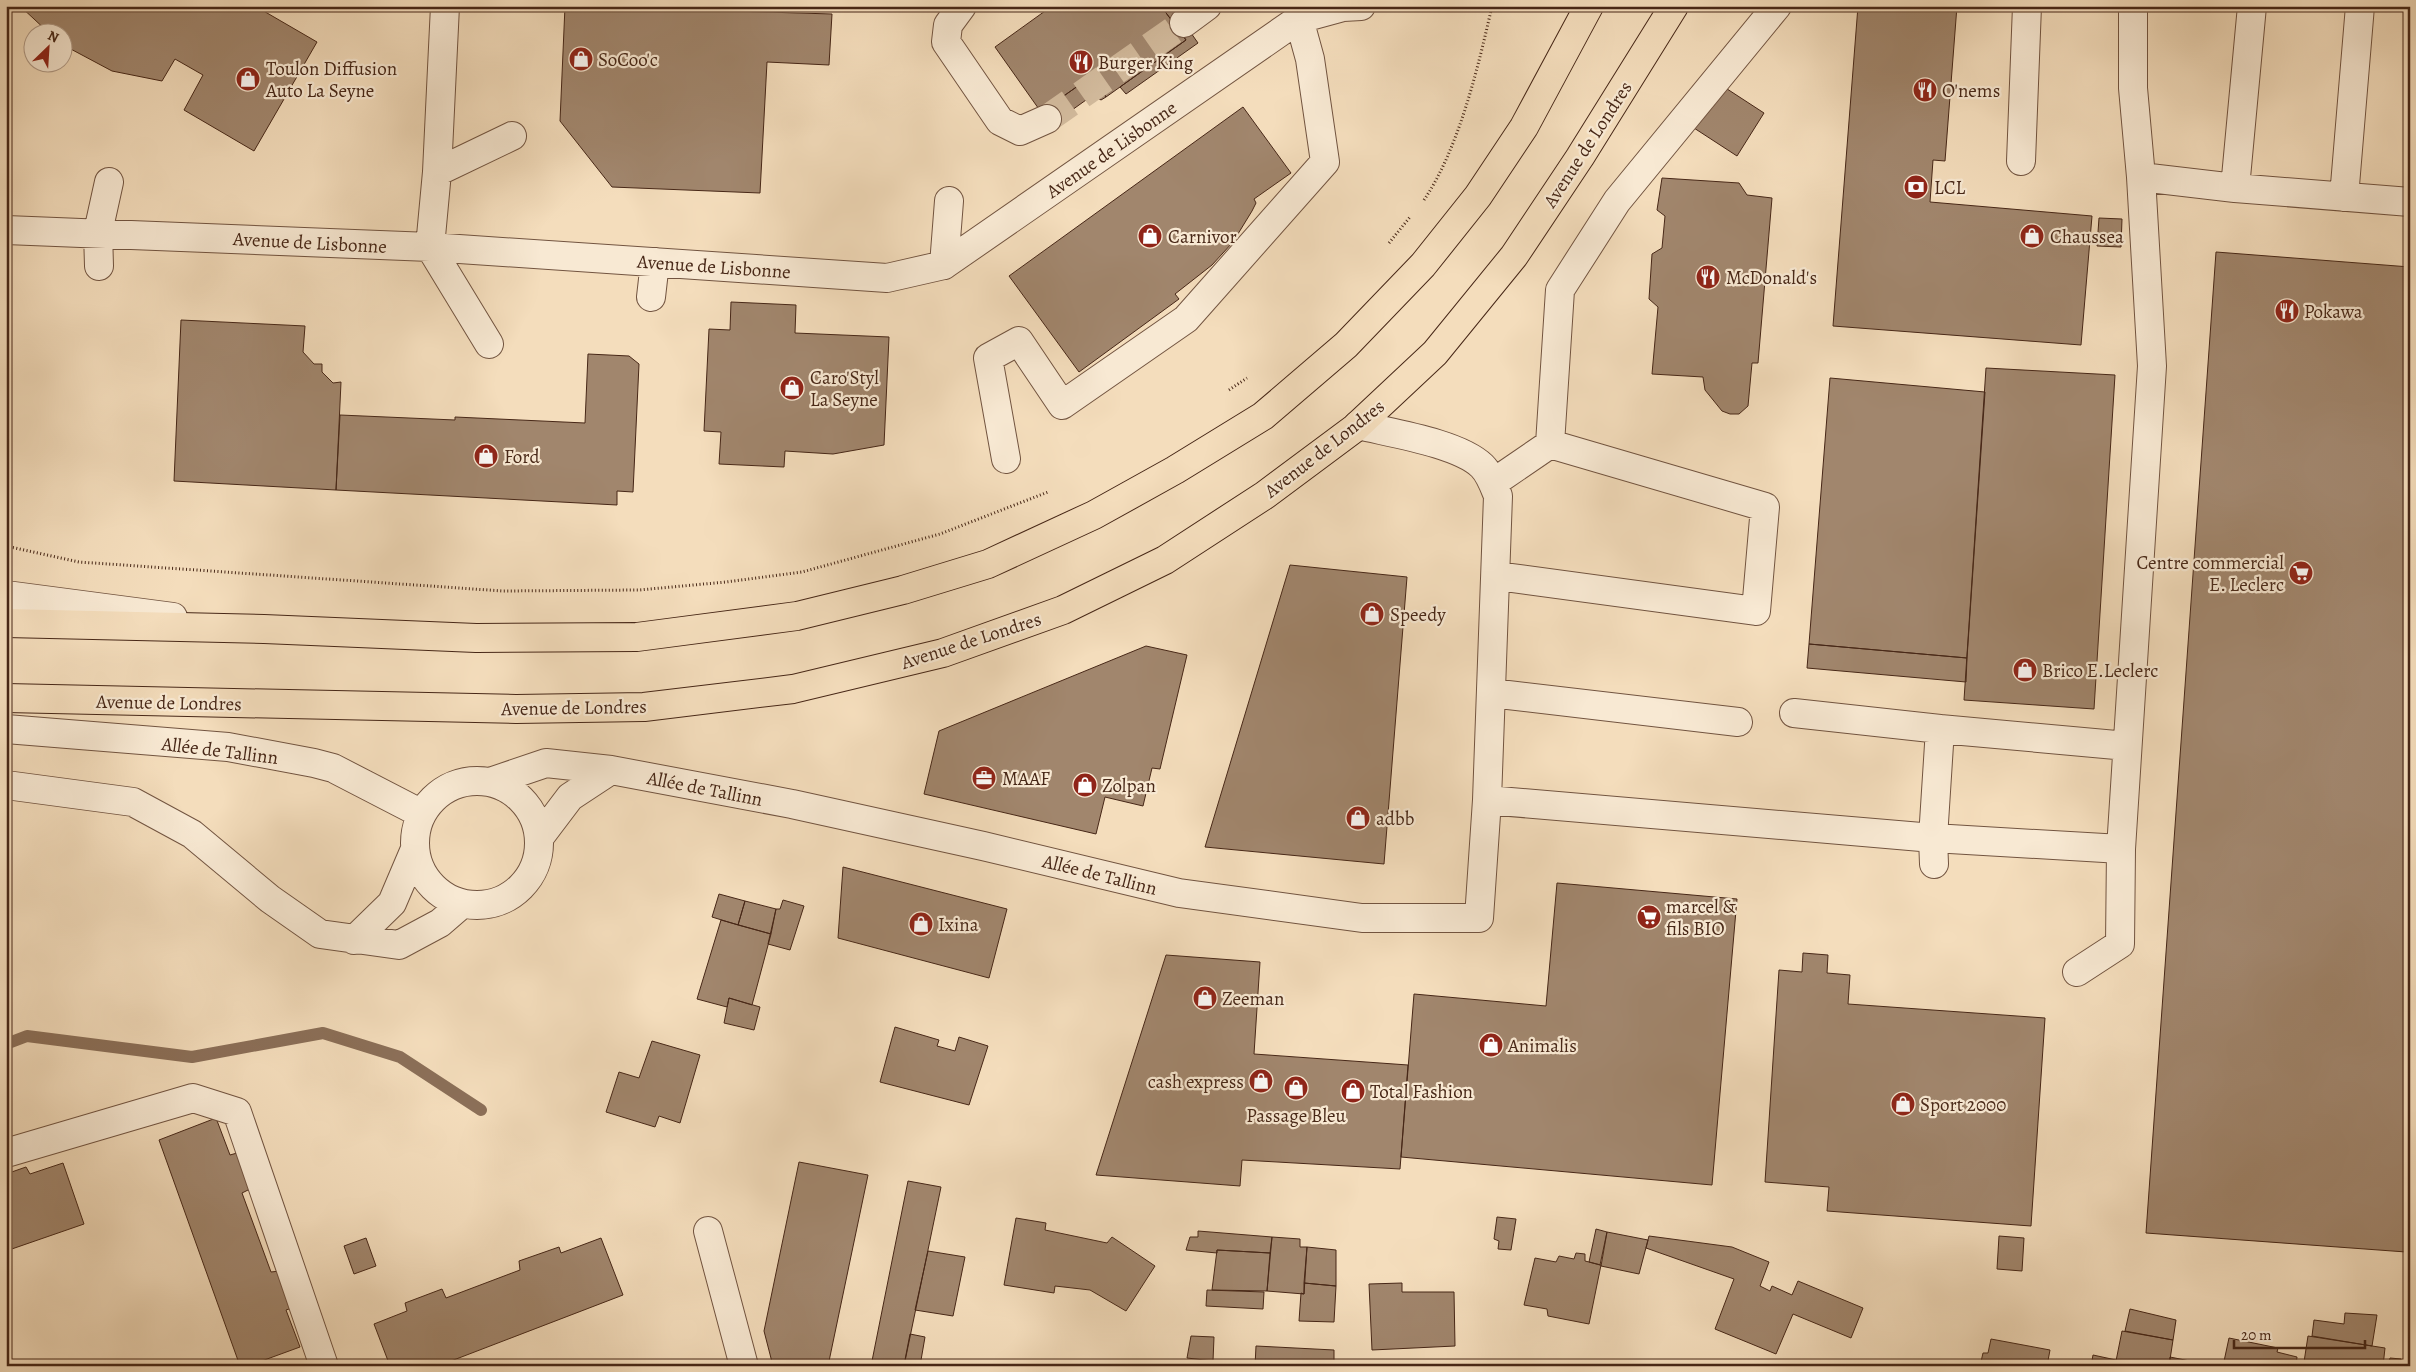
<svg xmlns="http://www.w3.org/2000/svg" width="2416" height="1372" font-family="Alegreya,serif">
<rect width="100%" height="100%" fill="#f4ddbc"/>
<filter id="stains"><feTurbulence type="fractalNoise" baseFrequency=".004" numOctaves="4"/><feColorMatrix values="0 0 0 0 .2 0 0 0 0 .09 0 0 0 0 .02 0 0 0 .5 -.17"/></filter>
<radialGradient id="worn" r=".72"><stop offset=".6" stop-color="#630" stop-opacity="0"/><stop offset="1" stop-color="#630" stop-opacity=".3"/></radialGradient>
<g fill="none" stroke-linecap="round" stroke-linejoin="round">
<path stroke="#8b6f58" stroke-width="12" d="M 6,1044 L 27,1036 L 192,1057 L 323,1033 L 400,1057 L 481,1110"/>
</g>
<path fill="#a1866d" stroke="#472717" d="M 20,6 L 255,6 L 317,42 L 254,151 L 184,110 L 203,75 L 175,59 L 162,81 L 112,71 L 67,47 L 62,44 L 62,32 L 48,32 Z
M 565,6 L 832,14 L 829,65 L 767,62 L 760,193 L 612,187 L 560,121 Z
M 1052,6 L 1161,6 L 1186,40 L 1106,97 L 1092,76 L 1041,112 L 995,47 Z
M 1161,6 L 1172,6 L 1198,43 L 1126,94 L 1120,87 L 1186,40 Z
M 1858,6 L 1957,6 L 1945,161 L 1933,160 L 1930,202 L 2092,216 L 2081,345 L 1833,326 Z
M 1092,76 L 1106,97 L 1101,100 L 1093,95 L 1051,125 L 1041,112 Z
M 1721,85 L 1764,113 L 1737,156 L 1694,128 Z
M 1243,107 L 1291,173 L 1254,199 L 1256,203 L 1252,211 L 1233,242 L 1212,265 L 1175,294 L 1179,299 L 1079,372 L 1009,276 Z
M 1662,178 L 1739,183 L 1747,195 L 1772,198 L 1758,363 L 1752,363 L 1748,406 L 1739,414 L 1730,414 L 1722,411 L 1705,390 L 1703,377 L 1652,374 L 1658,307 L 1649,299 L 1652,254 L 1662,248 L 1665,216 L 1657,210 Z
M 2099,218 L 2122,219 L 2121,247 L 2097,246 Z
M 2216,252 L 2410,267 L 2410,1204 L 2406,1252 L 2146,1233 Z
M 731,302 L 796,305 L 795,333 L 889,337 L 884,445 L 833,454 L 785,451 L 784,467 L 719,464 L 721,432 L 704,431 L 709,329 L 730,330 Z
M 181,320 L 305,326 L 303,352 L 314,364 L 322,364 L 322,372 L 333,383 L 341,382 L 336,490 L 174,481 Z
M 588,354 L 629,356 L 639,364 L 633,492 L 617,491 L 617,505 L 336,490 L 340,415 L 455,420 L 455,417 L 585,423 Z
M 1986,368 L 2115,375 L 2094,709 L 1964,700 Z
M 1830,378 L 1985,392 L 1967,658 L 1809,644 Z
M 1290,565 L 1407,577 L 1384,864 L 1205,847 Z
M 1809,644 L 1967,658 L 1966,682 L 1807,668 Z
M 1146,646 L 1187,655 L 1160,769 L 1152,768 L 1143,806 L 1105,797 L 1096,834 L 924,794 L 939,731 Z
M 843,867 L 1007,909 L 989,978 L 838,938 Z
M 1557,883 L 1737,899 L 1712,1185 L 1401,1157 L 1414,994 L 1546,1006 Z
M 719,894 L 745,901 L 738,925 L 712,917 Z
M 783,900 L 804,906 L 790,950 L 768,944 L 776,909 L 780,909 Z
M 745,901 L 776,909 L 771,934 L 738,925 Z
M 721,920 L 771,934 L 752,1005 L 729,998 L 727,1007 L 697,999 Z
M 1803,953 L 1828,955 L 1827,973 L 1850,975 L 1848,1004 L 2045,1018 L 2031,1226 L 1827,1211 L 1829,1187 L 1765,1182 L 1779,970 L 1802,972 Z
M 1166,955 L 1260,962 L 1254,1054 L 1408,1065 L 1400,1169 L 1242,1160 L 1240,1186 L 1096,1175 Z
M 729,998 L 760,1007 L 754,1030 L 724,1023 Z
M 895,1027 L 939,1040 L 937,1046 L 955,1051 L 959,1037 L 988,1046 L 969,1105 L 880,1082 Z
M 652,1041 L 700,1055 L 680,1123 L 659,1116 L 655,1127 L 606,1112 L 619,1072 L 639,1078 Z
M 216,1118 L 230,1155 L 237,1153 L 250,1189 L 242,1193 L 271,1272 L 280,1271 L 292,1308 L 286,1310 L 300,1347 L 248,1366 L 240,1366 L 159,1140 Z
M 799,1162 L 868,1175 L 828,1366 L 773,1366 L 764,1331 Z
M 63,1163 L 84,1224 L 6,1251 L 6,1174 L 26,1167 L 30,1174 Z
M 908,1181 L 941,1187 L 904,1366 L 871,1366 Z
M 2410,1204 L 2410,1252 L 2406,1252 Z
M 1497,1217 L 1516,1219 L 1511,1250 L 1498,1249 L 1499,1241 L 1494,1239 Z
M 1016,1218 L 1046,1223 L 1045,1230 L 1107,1243 L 1112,1237 L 1155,1266 L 1126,1311 L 1090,1290 L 1055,1286 L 1054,1293 L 1004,1285 Z
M 1596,1229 L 1607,1232 L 1600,1265 L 1589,1262 Z
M 1198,1231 L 1272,1237 L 1270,1253 L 1217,1250 L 1217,1253 L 1186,1250 L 1190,1237 L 1198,1237 Z
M 1607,1232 L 1648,1240 L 1639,1274 L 1601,1266 Z
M 1649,1236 L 1732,1247 L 1769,1262 L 1760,1286 L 1770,1291 L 1772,1286 L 1792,1295 L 1798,1281 L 1863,1308 L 1851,1338 L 1793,1314 L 1776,1354 L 1715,1329 L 1734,1279 L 1646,1248 Z
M 1999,1236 L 2024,1238 L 2022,1271 L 1997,1269 Z
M 1272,1237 L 1300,1239 L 1300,1247 L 1307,1247 L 1304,1294 L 1267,1291 Z
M 366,1238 L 376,1266 L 354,1274 L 344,1246 Z
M 601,1238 L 623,1295 L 438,1366 L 390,1366 L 374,1324 L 407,1311 L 405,1303 L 442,1289 L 446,1298 L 520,1270 L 519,1261 L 559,1247 L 561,1253 Z
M 1307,1247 L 1336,1250 L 1336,1286 L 1304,1283 Z
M 1217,1250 L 1270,1253 L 1267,1291 L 1212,1290 Z
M 928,1251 L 965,1257 L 953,1316 L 915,1310 Z
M 1576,1253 L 1585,1254 L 1585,1261 L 1601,1265 L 1589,1324 L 1548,1316 L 1547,1309 L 1524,1305 L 1535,1258 L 1556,1262 L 1559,1256 L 1574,1259 Z
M 1304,1283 L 1336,1286 L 1334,1322 L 1299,1321 L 1301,1293 L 1304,1294 Z
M 1402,1283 L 1402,1292 L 1454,1292 L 1455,1346 L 1372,1350 L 1369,1284 Z
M 1207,1290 L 1264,1292 L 1263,1309 L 1206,1306 Z
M 2130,1309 L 2176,1320 L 2173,1340 L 2125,1331 Z
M 2345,1313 L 2377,1315 L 2372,1346 L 2312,1336 L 2314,1320 L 2344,1324 Z
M 2122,1331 L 2173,1340 L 2169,1366 L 2115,1366 Z
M 910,1334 L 925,1337 L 920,1366 L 904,1365 Z
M 1191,1336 L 1214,1337 L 1213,1361 L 1187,1358 Z
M 2308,1336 L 2385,1348 L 2383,1366 L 2327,1366 L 2304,1362 Z
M 2229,1338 L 2278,1348 L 2277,1352 L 2297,1357 L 2296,1366 L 2223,1366 Z
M 1991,1339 L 2050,1350 L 2047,1366 L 1980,1366 L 1983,1353 L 1988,1353 Z
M 1256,1346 L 1334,1350 L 1334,1366 L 1255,1366 Z
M 2093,1355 L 2116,1360 L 2115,1366 L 2091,1366 Z
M 2170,1357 L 2215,1366 L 2169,1366 Z
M 2390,1358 L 2401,1359 L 2400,1366 L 2388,1366 Z"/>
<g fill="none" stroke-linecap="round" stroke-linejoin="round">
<path stroke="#d1b99b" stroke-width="28" stroke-dasharray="28 14" stroke-linecap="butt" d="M 1047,119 L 1184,23"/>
<defs>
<path id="minor" d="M 445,6 L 437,172 L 430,247 L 489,344
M 962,6 L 948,25 L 946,42 L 1000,121 L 1020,131 L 1047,119
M 2133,6 L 2133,88 L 2141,177
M 1184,23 L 1207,6
M 2021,161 L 2027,6
M 437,172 L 512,136
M 2235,188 L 2252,6
M 2344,197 L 2360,6
M 6,230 L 430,247 L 887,278 L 944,265 L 1299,19 L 1343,7 L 1361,6
M 944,265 L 949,201
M 99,266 L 98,232 L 109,182
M 651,297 L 655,262
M 1550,444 L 1560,290 L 1617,201 L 1777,6
M 1006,459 L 988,358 L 1019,341 L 1062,405 L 1186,319 L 1325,162 L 1310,59 L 1299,19
M 1493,483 L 1550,444 L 1765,507 L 1756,611 L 1497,576
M 6,595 L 173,617
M 1491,693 L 1738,722
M 1794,713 L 1940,729 L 1933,838 L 1934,864
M 6,729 L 228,747 L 314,763 L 333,768 L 422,814
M 1940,729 L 2127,746
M415 843a62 62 0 1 1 124 0a62 62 0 1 1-124 0Z
M 490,782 L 546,763 L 611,770 L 792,804 L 983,846 L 1179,893 L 1362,918 L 1479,918 L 1487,800 L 1498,496 C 1494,486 1490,474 1482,466 C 1458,443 1390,433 1358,425
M 6,785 L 133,802 L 192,834 L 270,899 L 320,934 L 399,945 L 440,923 L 462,904
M 1487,800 L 1933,838 L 2121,849 L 2152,366 L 2141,177 L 2235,188 L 2410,202
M 539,838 L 570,797 L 611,770
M 354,940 L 392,903 L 415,849
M 2077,972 L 2120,944 L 2121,849
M 6,1153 L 193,1098 L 237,1112 L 324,1366
M 708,1231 L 744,1366"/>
<path id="major" d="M 6,623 L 264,629 L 476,638 L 637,637 L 797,616 L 903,590 L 988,564 L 1094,515 L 1175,470 L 1263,416 L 1346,345 L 1423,265 L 1478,196 L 1524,127 L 1589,6
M 6,698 L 516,709 L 644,707 L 793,689 L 943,653 L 1063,610 L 1165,560 L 1265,495 L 1355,428 L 1435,353 L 1514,256 L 1580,157 L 1674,6"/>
</defs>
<use href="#minor" stroke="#725440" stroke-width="30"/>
<use href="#major" stroke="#472717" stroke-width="30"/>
<path stroke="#472717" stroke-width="3" stroke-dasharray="1 2.5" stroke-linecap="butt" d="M 1424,200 C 1459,148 1478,68 1492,6
M 1389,243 L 1410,217
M 1229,390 L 1247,378
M 6,546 L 79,562 L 503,591 L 639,590 L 726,582 L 802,572 L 940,534 L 1048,492"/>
<use href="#minor" stroke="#f8e9d3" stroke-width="28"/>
<use href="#major" stroke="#f4ddbc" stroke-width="28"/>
</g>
<defs>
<symbol id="shop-disc" viewBox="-11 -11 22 22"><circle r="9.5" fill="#8f2418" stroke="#f8e9d3"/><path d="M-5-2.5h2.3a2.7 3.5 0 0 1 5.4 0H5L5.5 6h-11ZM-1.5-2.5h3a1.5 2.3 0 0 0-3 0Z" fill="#fff"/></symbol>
<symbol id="restaurant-disc" viewBox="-11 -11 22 22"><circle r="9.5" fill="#8f2418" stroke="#f8e9d3"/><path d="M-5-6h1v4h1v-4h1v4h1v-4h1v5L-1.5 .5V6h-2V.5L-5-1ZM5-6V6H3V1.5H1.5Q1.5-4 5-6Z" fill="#fff"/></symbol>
<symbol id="bank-disc" viewBox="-11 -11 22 22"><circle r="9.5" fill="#8f2418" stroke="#f8e9d3"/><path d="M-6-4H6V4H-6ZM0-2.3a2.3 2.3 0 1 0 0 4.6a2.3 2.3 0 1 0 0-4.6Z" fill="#fff"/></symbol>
<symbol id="supermarket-disc" viewBox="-11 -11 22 22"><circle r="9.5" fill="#8f2418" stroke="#f8e9d3"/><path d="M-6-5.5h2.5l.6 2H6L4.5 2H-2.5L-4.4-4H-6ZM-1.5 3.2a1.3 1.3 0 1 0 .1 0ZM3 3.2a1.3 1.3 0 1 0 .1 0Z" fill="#fff"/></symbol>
<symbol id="office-disc" viewBox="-11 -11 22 22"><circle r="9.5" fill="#8f2418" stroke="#f8e9d3"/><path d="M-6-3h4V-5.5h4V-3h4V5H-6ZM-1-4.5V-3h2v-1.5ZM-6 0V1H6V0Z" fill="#fff"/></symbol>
</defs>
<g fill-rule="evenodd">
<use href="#shop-disc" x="567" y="45" width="28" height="28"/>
<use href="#restaurant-disc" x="1067" y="48" width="28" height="28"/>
<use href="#shop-disc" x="234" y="65" width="28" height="28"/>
<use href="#restaurant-disc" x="1911" y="76" width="28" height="28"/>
<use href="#bank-disc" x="1902" y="173" width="28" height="28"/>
<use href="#shop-disc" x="1136" y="222" width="28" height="28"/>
<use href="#shop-disc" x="2018" y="222" width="28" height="28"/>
<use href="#restaurant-disc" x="1694" y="263" width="28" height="28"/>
<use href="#restaurant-disc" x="2273" y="297" width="28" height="28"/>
<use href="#shop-disc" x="778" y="374" width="28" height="28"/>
<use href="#shop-disc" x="472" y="442" width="28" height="28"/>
<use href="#supermarket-disc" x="2287" y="559" width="28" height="28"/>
<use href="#shop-disc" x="1358" y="600" width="28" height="28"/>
<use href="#shop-disc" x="2011" y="656" width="28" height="28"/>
<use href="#office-disc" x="970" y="764" width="28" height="28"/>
<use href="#shop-disc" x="1071" y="771" width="28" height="28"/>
<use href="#shop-disc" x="1344" y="804" width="28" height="28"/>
<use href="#supermarket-disc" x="1635" y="903" width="28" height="28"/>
<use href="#shop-disc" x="907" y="910" width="28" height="28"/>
<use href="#shop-disc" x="1191" y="984" width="28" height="28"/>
<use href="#shop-disc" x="1477" y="1031" width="28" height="28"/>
<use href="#shop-disc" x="1247" y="1067" width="28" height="28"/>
<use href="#shop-disc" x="1282" y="1074" width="28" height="28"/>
<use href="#shop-disc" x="1339" y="1077" width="28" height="28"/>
<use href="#shop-disc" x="1889" y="1090" width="28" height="28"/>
</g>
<g text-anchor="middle" stroke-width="4.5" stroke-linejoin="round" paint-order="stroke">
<g font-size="19" fill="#472717" stroke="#f8e9d3" text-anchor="start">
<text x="598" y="66">SoCoo'c</text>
<text x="1098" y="69">Burger King</text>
<text x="266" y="75">Toulon Diffusion<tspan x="266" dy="22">Auto La Seyne</tspan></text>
<text x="1942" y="97">O'nems</text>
<text x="1934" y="194">LCL</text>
<text x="1168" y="243">Carnivor</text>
<text x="2050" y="243">Chaussea</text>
<text x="1726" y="284">McDonald's</text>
<text x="2304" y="318">Pokawa</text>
<text x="810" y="384">Caro'Styl<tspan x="810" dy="22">La Seyne</tspan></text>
<text x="504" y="463">Ford</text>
<text x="2284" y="569" text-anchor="end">Centre commercial<tspan x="2284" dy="22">E. Leclerc</tspan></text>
<text x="1390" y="621">Speedy</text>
<text x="2042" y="677">Brico E.Leclerc</text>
<text x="1002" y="785">MAAF</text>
<text x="1102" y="792">Zolpan</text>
<text x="1376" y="825">adbb</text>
<text x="1666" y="913">marcel &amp;<tspan x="1666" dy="22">fils BIO</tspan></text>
<text x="938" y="931">Ixina</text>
<text x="1222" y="1005">Zeeman</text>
<text x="1508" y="1052">Animalis</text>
<text x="1244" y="1088" text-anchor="end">cash express</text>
<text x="1370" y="1098">Total Fashion</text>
<text x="1920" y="1111">Sport 2000</text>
<text x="1296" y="1122" text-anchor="middle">Passage Bleu</text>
</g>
<g font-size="19" fill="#472717" stroke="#f8e9d3">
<text transform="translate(1587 144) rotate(-57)" y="7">Avenue de Londres</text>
<text transform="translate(1111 149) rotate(-35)" y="7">Avenue de Lisbonne</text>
<text transform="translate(310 242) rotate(3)" y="7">Avenue de Lisbonne</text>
<text transform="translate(714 266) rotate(4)" y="7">Avenue de Lisbonne</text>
<text transform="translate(1324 448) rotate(-38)" y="7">Avenue de Londres</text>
<text transform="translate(971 640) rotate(-18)" y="7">Avenue de Londres</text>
<text transform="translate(169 702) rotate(1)" y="7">Avenue de Londres</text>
<text transform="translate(574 707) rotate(-1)" y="7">Avenue de Londres</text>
<text transform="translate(220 750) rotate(7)" y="7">Allée de Tallinn</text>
<text transform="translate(705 788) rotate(11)" y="7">Allée de Tallinn</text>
<text transform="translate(1100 874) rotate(14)" y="7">Allée de Tallinn</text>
</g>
</g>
<rect width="2416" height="1372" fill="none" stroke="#f4ddbc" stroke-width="25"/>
<rect x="8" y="8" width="2401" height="1357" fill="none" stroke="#472717" stroke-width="2.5"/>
<rect x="12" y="12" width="2391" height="1347" fill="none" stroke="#472717"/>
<g transform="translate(48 48) rotate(25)"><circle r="24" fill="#f8e9d3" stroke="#b19b88"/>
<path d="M0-4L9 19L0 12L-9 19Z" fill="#8f2418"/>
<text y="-8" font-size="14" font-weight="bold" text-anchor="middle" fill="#472717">N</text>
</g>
<path d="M2234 1340v8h131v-8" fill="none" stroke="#472717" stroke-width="2.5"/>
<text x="2241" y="1340" font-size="15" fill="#472717" stroke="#f8e9d3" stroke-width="4" paint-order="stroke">20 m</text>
<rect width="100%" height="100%" filter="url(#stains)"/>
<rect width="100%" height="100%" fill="url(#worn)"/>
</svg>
